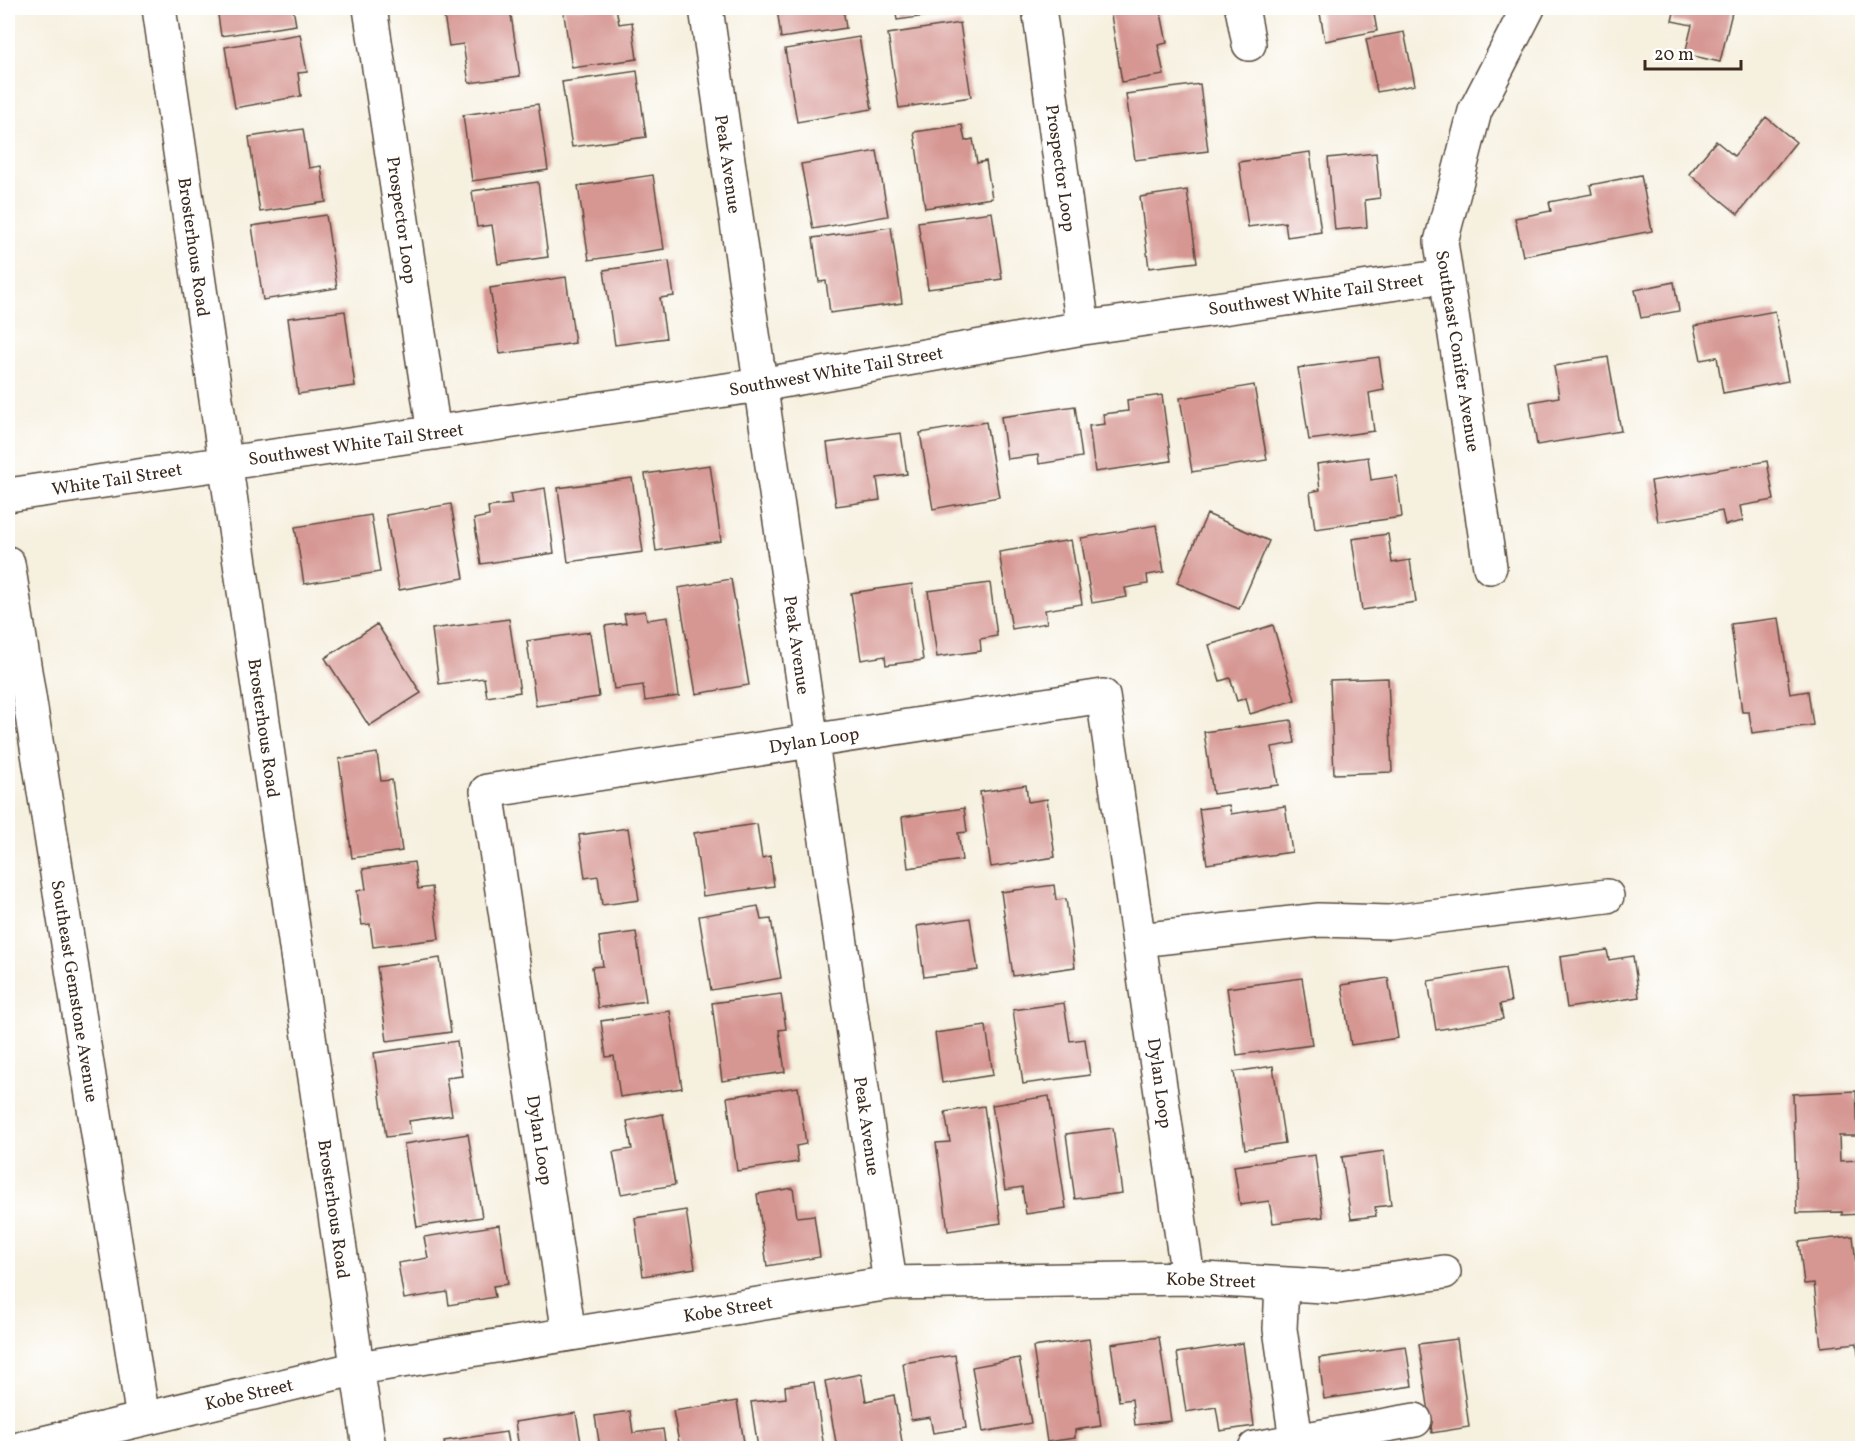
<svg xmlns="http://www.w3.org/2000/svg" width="1870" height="1456" font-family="Vollkorn,serif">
<rect width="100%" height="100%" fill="#fff"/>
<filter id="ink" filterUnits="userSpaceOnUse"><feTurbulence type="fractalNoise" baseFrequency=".0167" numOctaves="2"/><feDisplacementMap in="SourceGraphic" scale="12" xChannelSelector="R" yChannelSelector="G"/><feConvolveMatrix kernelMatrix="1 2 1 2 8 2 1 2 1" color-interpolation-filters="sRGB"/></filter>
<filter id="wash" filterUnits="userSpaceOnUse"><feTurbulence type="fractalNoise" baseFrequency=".008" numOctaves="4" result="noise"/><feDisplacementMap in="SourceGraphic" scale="24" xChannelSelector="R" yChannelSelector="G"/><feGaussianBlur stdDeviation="1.35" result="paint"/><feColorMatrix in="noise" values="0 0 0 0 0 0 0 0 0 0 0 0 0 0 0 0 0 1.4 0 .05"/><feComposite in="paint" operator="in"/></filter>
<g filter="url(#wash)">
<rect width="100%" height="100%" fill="#f6f0df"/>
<g id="blocks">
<path fill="#d69692" d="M 217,8 L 293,8 L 296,25 L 221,36 Z
M 457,8 L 510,8 L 520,76 L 469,83 L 463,44 L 449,46 L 443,9 Z
M 563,8 L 616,8 L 619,24 L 632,22 L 637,59 L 572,68 Z
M 777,8 L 843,8 L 846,28 L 781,38 Z
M 895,8 L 963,8 L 963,11 L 897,20 Z
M 1117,8 L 1160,8 L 1167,43 L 1158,45 L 1164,75 L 1122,82 L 1110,9 Z
M 1319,8 L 1373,8 L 1377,31 L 1325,41 Z
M 1675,8 L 1733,8 L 1720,62 L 1685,54 L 1692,25 L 1672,21 Z
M 960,23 L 971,97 L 899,108 L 888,34 Z
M 1404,32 L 1415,85 L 1377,92 L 1366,39 Z
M 300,34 L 307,72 L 298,73 L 301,96 L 235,108 L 225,47 Z
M 859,37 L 872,109 L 797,122 L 785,49 Z
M 637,71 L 646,137 L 572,147 L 562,82 Z
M 1200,84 L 1208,151 L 1135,160 L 1126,94 Z
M 538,104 L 548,170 L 472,181 L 463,115 Z
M 1766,117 L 1796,142 L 1738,214 L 1689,174 L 1716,141 L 1734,156 Z
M 962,125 L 965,141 L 973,139 L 977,163 L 986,161 L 992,198 L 925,208 L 914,132 Z
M 303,129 L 309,168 L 321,166 L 326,202 L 260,212 L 249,137 Z
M 877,151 L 888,216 L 813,229 L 801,164 Z
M 1310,152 L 1321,232 L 1287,237 L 1285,222 L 1248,227 L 1239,162 Z
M 1376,153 L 1380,198 L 1365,200 L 1367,227 L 1335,230 L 1328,158 Z
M 653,175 L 664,249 L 589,260 L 578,186 Z
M 1641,175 L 1652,231 L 1523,256 L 1515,218 L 1551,211 L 1549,202 L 1592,194 L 1590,185 Z
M 538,182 L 548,257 L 498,264 L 492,225 L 477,227 L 472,191 Z
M 1187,190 L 1197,262 L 1149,268 L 1140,197 Z
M 992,212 L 1002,279 L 928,289 L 918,222 Z
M 326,215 L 337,288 L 263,300 L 252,226 Z
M 891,227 L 902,303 L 830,313 L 826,281 L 819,282 L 813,238 Z
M 669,261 L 674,296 L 660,298 L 666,338 L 615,345 L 604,270 Z
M 566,277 L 575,343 L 500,354 L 490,288 Z
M 1674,282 L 1679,311 L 1641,318 L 1635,290 Z
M 345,311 L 355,386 L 298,394 L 288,318 Z
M 1775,311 L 1788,381 L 1723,393 L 1717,357 L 1701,360 L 1694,326 Z
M 1379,357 L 1384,390 L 1369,393 L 1374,431 L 1309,440 L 1298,368 Z
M 1608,357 L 1621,431 L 1537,445 L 1530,402 L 1559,397 L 1554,366 Z
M 1254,385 L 1267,460 L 1192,472 L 1180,398 Z
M 1162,395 L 1171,461 L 1095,472 L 1089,426 L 1105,424 L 1103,414 L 1128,411 L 1127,400 Z
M 1075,406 L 1082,457 L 1039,464 L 1038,455 L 1007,459 L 1001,417 Z
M 986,422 L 999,497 L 933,509 L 920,433 Z
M 901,433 L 907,474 L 877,478 L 880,500 L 836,506 L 827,443 Z
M 1368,457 L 1371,480 L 1397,476 L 1402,517 L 1315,529 L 1310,492 L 1320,490 L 1317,464 Z
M 1767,461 L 1774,500 L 1740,506 L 1743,521 L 1725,525 L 1722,511 L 1658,522 L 1651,481 Z
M 710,465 L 721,541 L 656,551 L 645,474 Z
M 632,478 L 643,552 L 568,562 L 558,488 Z
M 545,488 L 554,553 L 481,564 L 474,519 L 489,516 L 488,507 L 512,504 L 510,494 Z
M 451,504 L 464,578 L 399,590 L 386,515 Z
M 1207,514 L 1269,541 L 1239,609 L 1177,583 Z
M 371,515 L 380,572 L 304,584 L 295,527 Z
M 1156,525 L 1164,572 L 1147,575 L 1148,584 L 1125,588 L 1127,597 L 1092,603 L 1081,538 Z
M 1388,534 L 1392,563 L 1410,560 L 1416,602 L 1362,610 L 1352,539 Z
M 1071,540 L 1082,604 L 1045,610 L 1047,623 L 1012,629 L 999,552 Z
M 731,579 L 749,685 L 696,694 L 678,588 Z
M 990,583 L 997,636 L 980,639 L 981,651 L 937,657 L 928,591 Z
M 912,584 L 923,660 L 886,665 L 885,656 L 861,660 L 851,593 Z
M 645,611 L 647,620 L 668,617 L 679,696 L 645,701 L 643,685 L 614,689 L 605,626 L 626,623 L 624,614 Z
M 1779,618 L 1790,694 L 1808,691 L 1813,725 L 1752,733 L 1749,712 L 1742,712 L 1731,624 Z
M 509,619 L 520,692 L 487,697 L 484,678 L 439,684 L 432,629 Z
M 377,624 L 421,693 L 369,726 L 325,658 Z
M 1273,625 L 1295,700 L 1250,714 L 1246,698 L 1237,701 L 1230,678 L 1220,681 L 1209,645 Z
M 590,632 L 599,697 L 536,706 L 527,641 Z
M 1388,678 L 1392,772 L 1334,774 L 1330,680 Z
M 1291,720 L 1295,743 L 1272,747 L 1278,785 L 1213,794 L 1204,732 Z
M 377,753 L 381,781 L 392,780 L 402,851 L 352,858 L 339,759 Z
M 1026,785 L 1028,802 L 1047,799 L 1055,857 L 991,867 L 980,792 Z
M 1229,805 L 1231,814 L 1285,806 L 1292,852 L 1207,864 L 1199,809 Z
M 964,808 L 967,832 L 958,833 L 962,860 L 908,868 L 902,817 Z
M 757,824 L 762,858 L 770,856 L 774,886 L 703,896 L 694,833 Z
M 628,828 L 639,900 L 602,905 L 598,876 L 585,878 L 579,835 Z
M 414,862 L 418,889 L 432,887 L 439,939 L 373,947 L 370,924 L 362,925 L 357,891 L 366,889 L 363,869 Z
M 1054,885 L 1056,900 L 1066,899 L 1075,967 L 1013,976 L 1001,892 Z
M 758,906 L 761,920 L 771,919 L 781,978 L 711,990 L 699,916 Z
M 970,918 L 978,970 L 924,977 L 917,926 Z
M 636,932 L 646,1001 L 598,1008 L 592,967 L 603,966 L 599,937 Z
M 1607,950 L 1609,960 L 1633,956 L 1639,997 L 1567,1008 L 1560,957 Z
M 440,958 L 451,1032 L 387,1041 L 377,967 Z
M 1505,968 L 1511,1002 L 1500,1004 L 1503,1019 L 1436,1030 L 1428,981 Z
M 1302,978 L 1312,1045 L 1237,1055 L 1227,988 Z
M 1388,978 L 1398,1038 L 1351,1045 L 1342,985 Z
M 781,994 L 786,1029 L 779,1030 L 785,1072 L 722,1081 L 712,1003 Z
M 1064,1003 L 1070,1041 L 1085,1039 L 1090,1075 L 1023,1084 L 1013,1010 Z
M 670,1011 L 682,1088 L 620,1097 L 614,1056 L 606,1057 L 601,1021 Z
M 986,1026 L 993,1075 L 942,1083 L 935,1033 Z
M 457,1041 L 462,1076 L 446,1078 L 452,1115 L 409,1121 L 411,1134 L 386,1137 L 374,1053 Z
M 1273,1066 L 1285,1143 L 1245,1149 L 1234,1072 Z
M 798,1087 L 806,1144 L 796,1146 L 798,1162 L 737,1171 L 727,1097 Z
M 1856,1091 L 1858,1136 L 1839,1136 L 1840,1161 L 1862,1160 L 1862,1214 L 1842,1215 L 1842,1212 L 1797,1213 L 1793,1094 Z
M 1049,1096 L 1066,1208 L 1026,1214 L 1022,1187 L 1005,1190 L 992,1105 Z
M 984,1106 L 1001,1223 L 948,1231 L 936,1143 L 950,1142 L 945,1112 Z
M 663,1114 L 675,1185 L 621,1194 L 613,1152 L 632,1149 L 627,1121 Z
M 1113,1128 L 1122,1193 L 1075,1199 L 1066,1134 Z
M 468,1134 L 482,1217 L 417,1227 L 404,1144 Z
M 1384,1151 L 1391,1205 L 1375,1207 L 1376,1216 L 1351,1219 L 1342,1157 Z
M 1315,1155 L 1323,1217 L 1273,1223 L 1269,1201 L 1240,1205 L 1234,1166 Z
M 793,1188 L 797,1217 L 814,1215 L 820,1257 L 767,1266 L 757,1194 Z
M 686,1210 L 695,1268 L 643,1276 L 635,1218 Z
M 499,1225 L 508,1284 L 493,1286 L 495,1297 L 449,1305 L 447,1292 L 404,1299 L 398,1263 L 428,1258 L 424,1237 Z
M 1853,1236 L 1860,1301 L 1862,1301 L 1862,1355 L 1858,1355 L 1857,1343 L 1821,1347 L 1814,1283 L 1804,1284 L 1799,1242 Z
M 1159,1337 L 1171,1421 L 1135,1425 L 1132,1399 L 1119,1401 L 1111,1344 Z
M 1089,1339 L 1101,1426 L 1075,1430 L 1075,1438 L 1047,1442 L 1033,1347 Z
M 1457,1339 L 1469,1427 L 1432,1433 L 1419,1344 Z
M 1243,1343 L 1254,1426 L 1220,1431 L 1216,1407 L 1186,1412 L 1177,1353 Z
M 1406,1346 L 1412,1386 L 1324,1399 L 1319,1358 Z
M 955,1355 L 966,1428 L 933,1433 L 930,1417 L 911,1420 L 903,1363 Z
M 1019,1358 L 1031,1423 L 983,1432 L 972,1367 Z
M 861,1374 L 866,1401 L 894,1395 L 903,1448 L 837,1448 L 825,1381 Z
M 814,1382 L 824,1448 L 758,1448 L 751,1402 L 786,1398 L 785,1386 Z
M 737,1401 L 745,1448 L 680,1448 L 673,1411 Z
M 630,1411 L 633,1433 L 663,1429 L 666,1448 L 600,1448 L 595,1416 Z
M 576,1413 L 582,1448 L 519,1448 L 515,1422 Z
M 506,1432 L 509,1448 L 445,1448 L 444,1441 Z"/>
</g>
</g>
<g filter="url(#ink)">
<use href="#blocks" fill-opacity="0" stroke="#57483b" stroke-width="1.5"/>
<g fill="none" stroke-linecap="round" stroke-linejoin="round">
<defs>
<path id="minor" d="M 159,8 L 369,1448
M 370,8 L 434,433
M 706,8 L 890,1283
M 1039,8 L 1083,328
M 1242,8 L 1249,44
M 8,495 L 760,385 L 1083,328 L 1446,276
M 8,563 L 143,1419
M 1490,567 L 1441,242 L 1475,111 L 1528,8
M 1139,940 L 1319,920 L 1389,922 L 1607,896
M 1282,1284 L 1280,1329 L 1296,1440
M 569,1334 L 487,791 L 1103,696 L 1188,1278
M 22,1448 L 358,1368 L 890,1283 L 1188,1278 L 1339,1287 L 1444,1272
M 1255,1448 L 1415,1420"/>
</defs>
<use href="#minor" stroke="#57483b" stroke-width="36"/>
<use href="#minor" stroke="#fff" stroke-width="33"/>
</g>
</g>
<g text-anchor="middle" stroke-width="6" stroke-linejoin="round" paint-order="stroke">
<g font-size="18" fill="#3b2a1e" stroke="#fff">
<text transform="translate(728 164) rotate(82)" y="6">Peak Avenue</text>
<text transform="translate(1061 168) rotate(82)" y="6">Prospector Loop</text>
<text transform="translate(402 220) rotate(82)" y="6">Prospector Loop</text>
<text transform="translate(194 247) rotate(82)" y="6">Brosterhous Road</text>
<text transform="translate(1316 294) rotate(-8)" y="6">Southwest White Tail Street</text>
<text transform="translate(1458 351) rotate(81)" y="6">Southeast Conifer Avenue</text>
<text transform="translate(836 371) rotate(-10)" y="6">Southwest White Tail Street</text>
<text transform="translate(356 444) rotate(-8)" y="6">Southwest White Tail Street</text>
<text transform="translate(117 479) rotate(-9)" y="6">White Tail Street</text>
<text transform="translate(797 645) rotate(82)" y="6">Peak Avenue</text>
<text transform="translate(264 728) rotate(82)" y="6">Brosterhous Road</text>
<text transform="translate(814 740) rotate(-9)" y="6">Dylan Loop</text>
<text transform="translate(75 991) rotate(81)" y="6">Southeast Gemstone Avenue</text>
<text transform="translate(1160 1083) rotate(82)" y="6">Dylan Loop</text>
<text transform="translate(867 1126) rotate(82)" y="6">Peak Avenue</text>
<text transform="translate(540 1140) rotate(81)" y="6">Dylan Loop</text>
<text transform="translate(334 1209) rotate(82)" y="6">Brosterhous Road</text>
<text transform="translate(1211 1280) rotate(2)" y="6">Kobe Street</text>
<text transform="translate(728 1309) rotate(-9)" y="6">Kobe Street</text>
<text transform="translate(249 1394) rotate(-13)" y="6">Kobe Street</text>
</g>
</g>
<rect width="1870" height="1456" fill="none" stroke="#fff" stroke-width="30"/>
<path d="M1645 60v9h96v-9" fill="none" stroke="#3b2a1e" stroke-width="3"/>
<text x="1654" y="60" font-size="18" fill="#3b2a1e" stroke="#ffffff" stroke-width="4.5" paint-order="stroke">20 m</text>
</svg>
